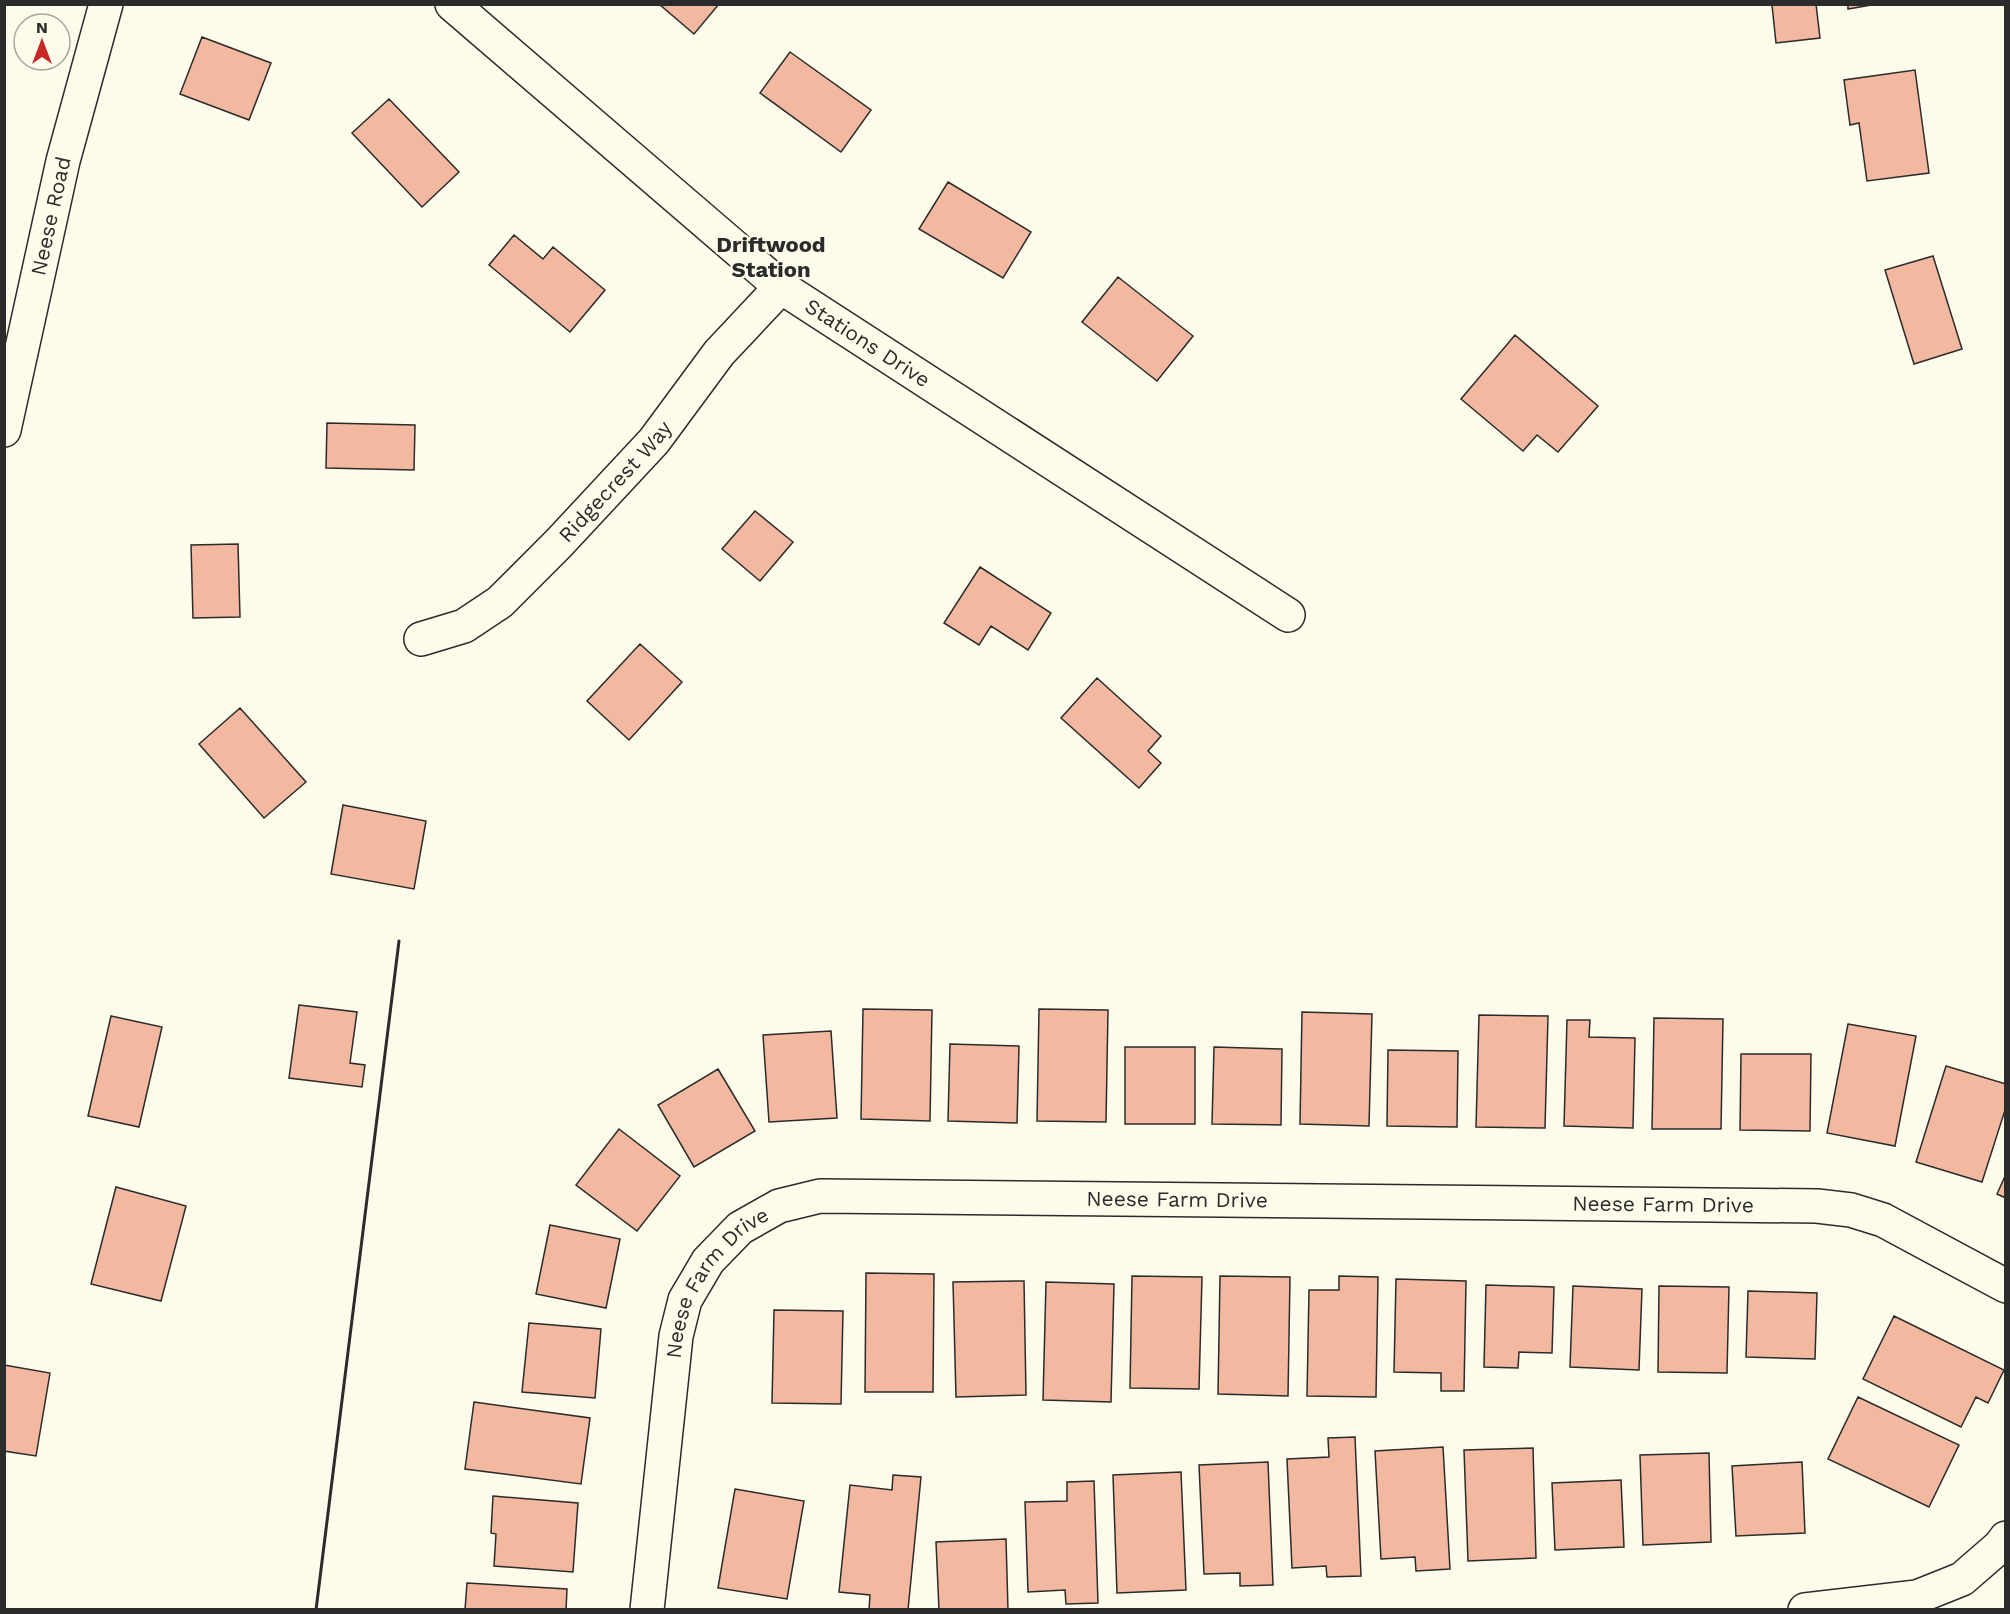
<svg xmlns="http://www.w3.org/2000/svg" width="2010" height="1614" font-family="'Work Sans',sans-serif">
<rect width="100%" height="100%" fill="#fdfbea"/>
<path fill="#f2b8a0" stroke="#2b2b2b" stroke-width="1.5" d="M 659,4 L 719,4 L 694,34 Z
M 1816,4 L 1820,38 L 1776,43 L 1772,5 Z
M 1848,4 L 1877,4 L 1848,9 Z
M 202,37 L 271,63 L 249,120 L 180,94 Z
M 790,52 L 871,110 L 841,152 L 760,93 Z
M 1915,70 L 1929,173 L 1867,181 L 1859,123 L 1850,125 L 1844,80 Z
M 389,99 L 459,172 L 422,207 L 352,133 Z
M 948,182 L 1031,232 L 1003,278 L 919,229 Z
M 514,235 L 543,259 L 553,247 L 605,290 L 570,332 L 489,265 Z
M 1933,256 L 1962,349 L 1914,364 L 1885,270 Z
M 1118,277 L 1193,336 L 1157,381 L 1082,322 Z
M 1515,335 L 1598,406 L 1558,452 L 1537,435 L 1523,451 L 1461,399 Z
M 327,423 L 415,425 L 414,470 L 326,468 Z
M 755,511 L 793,542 L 760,581 L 722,549 Z
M 238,544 L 240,617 L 193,618 L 191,545 Z
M 980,567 L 1051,613 L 1028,650 L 991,626 L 979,645 L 944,623 Z
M 640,644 L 682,682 L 629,740 L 587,701 Z
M 1097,678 L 1161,736 L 1148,751 L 1161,763 L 1139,788 L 1061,718 Z
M 240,708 L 306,782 L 264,818 L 199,744 Z
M 343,805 L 426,821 L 414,889 L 331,874 Z
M 299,1005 L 357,1012 L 350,1063 L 365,1065 L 362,1087 L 289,1078 Z
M 863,1009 L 932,1010 L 930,1121 L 861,1119 Z
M 1039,1009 L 1108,1010 L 1106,1122 L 1037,1121 Z
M 1302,1012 L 1372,1014 L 1369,1126 L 1300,1124 Z
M 1479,1015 L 1548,1016 L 1545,1128 L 1476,1127 Z
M 111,1016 L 162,1027 L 139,1127 L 88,1116 Z
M 1654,1018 L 1723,1019 L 1721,1129 L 1652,1129 Z
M 1567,1020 L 1590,1020 L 1589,1037 L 1635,1038 L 1633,1128 L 1564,1126 Z
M 1848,1024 L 1916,1036 L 1895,1146 L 1827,1133 Z
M 831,1031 L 837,1118 L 769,1122 L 763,1035 Z
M 950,1044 L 1019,1046 L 1017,1123 L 948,1121 Z
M 1125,1047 L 1195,1047 L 1195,1124 L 1125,1124 Z
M 1214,1047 L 1282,1049 L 1281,1125 L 1212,1124 Z
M 1388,1050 L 1458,1051 L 1457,1127 L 1387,1126 Z
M 1741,1054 L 1811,1054 L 1810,1131 L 1740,1130 Z
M 1946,1066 L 2006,1084 L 2006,1107 L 1982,1182 L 1916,1162 Z
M 718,1069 L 755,1131 L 694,1167 L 658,1105 Z
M 619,1129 L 680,1176 L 637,1231 L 576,1185 Z
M 2006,1174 L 2006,1198 L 1997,1194 Z
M 116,1187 L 186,1206 L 161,1301 L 91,1284 Z
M 550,1225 L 620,1239 L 606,1308 L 536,1294 Z
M 866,1273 L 934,1274 L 933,1392 L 865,1392 Z
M 1132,1276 L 1202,1277 L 1199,1389 L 1130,1388 Z
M 1220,1276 L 1290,1277 L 1288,1396 L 1218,1394 Z
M 1339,1276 L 1378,1277 L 1376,1397 L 1307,1396 L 1309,1290 L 1339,1290 Z
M 1396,1279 L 1466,1281 L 1464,1391 L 1441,1391 L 1441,1373 L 1394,1372 Z
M 1024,1281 L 1026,1395 L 956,1397 L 953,1282 Z
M 1046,1282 L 1114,1284 L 1111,1402 L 1043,1400 Z
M 1486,1285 L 1554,1287 L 1552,1353 L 1519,1352 L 1518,1368 L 1484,1367 Z
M 1573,1286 L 1642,1289 L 1639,1370 L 1570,1367 Z
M 1659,1286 L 1729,1287 L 1727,1373 L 1658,1372 Z
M 1748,1291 L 1817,1293 L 1815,1359 L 1746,1357 Z
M 774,1310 L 843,1311 L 841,1404 L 772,1403 Z
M 1894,1316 L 2004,1370 L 1988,1403 L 1976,1397 L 1961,1427 L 1863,1379 Z
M 529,1323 L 601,1329 L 595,1398 L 522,1392 Z
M 4,1365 L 50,1373 L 36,1456 L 4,1451 Z
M 1858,1397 L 1959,1445 L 1929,1507 L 1828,1459 Z
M 474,1402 L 590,1418 L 581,1484 L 465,1469 Z
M 1355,1437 L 1361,1576 L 1327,1577 L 1326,1566 L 1292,1568 L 1287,1459 L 1329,1457 L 1328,1438 Z
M 1443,1447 L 1450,1569 L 1416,1571 L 1415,1557 L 1381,1559 L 1375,1451 Z
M 1533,1448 L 1536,1558 L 1468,1561 L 1464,1450 Z
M 1709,1453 L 1711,1542 L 1643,1545 L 1640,1455 Z
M 1268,1462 L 1273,1585 L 1240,1586 L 1240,1573 L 1204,1574 L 1199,1465 Z
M 1802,1462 L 1805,1533 L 1736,1536 L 1732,1466 Z
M 1181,1472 L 1186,1590 L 1117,1593 L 1113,1475 Z
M 893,1475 L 921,1477 L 908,1610 L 869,1610 L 870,1595 L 839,1592 L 850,1485 L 892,1490 Z
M 1621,1480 L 1624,1547 L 1555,1550 L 1552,1483 Z
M 1094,1481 L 1098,1603 L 1066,1604 L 1065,1590 L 1028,1592 L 1025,1502 L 1067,1501 L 1067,1482 Z
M 735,1489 L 804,1501 L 787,1599 L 718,1588 Z
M 493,1496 L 578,1503 L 573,1572 L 494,1566 L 496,1534 L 491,1533 Z
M 1006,1539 L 1008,1610 L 939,1610 L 936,1542 Z
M 467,1583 L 567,1589 L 566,1610 L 465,1610 Z"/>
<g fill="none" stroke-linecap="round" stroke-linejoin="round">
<defs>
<g id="street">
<path id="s1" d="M 452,4 L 781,287 L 1288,615"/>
<path id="s2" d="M 421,639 L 464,626 L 500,602 L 559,543 L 654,441 L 719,353 L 781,287"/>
<path id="s3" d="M 647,1610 L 676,1336 L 685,1300 L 708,1261 L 740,1228 L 779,1206 L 820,1196 L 1817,1206 L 1851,1210 L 1883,1220 L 2006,1286"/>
<path d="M 1805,1610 L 1917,1597 L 1962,1579 L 2000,1546 L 2006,1538"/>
</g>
<g id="secondary">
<path id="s4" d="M 4,430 L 63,161 L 106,4"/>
</g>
</defs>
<use href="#street" stroke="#2b2b2b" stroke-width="36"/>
<use href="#secondary" stroke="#2b2b2b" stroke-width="36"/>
<use href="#street" stroke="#fdfbea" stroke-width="33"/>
<use href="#secondary" stroke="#fdfbea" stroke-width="33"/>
<path stroke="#2b2b2b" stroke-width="3" d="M 316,1610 L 399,941"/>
</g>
<g text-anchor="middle" stroke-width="4.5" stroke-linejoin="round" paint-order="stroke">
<g font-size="21" fill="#2b2b2b" stroke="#fdfbea">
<text dy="7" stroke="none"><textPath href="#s4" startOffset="219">Neese Road</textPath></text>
<text dy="7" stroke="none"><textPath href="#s1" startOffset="537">Stations Drive</textPath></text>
<text dy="7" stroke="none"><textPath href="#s2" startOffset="255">Ridgecrest Way</textPath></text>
<text dy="7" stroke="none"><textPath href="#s3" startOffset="848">Neese Farm Drive</textPath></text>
<text dy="7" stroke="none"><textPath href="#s3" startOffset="1334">Neese Farm Drive</textPath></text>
<text dy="7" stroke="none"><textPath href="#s3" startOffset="344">Neese Farm Drive</textPath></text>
</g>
<g font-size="22" font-weight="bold" fill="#2b2b2b" stroke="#fdfbea">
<text x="771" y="252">Driftwood<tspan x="771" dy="25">Station</tspan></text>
</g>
</g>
<rect width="2010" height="1614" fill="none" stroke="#2b2b2b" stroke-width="12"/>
<g transform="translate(42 42)"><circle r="28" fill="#fdfbea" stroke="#a9a89e" stroke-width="1.5"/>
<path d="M0-4.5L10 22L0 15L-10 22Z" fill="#c62828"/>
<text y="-9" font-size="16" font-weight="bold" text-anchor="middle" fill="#2b2b2b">N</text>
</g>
</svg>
